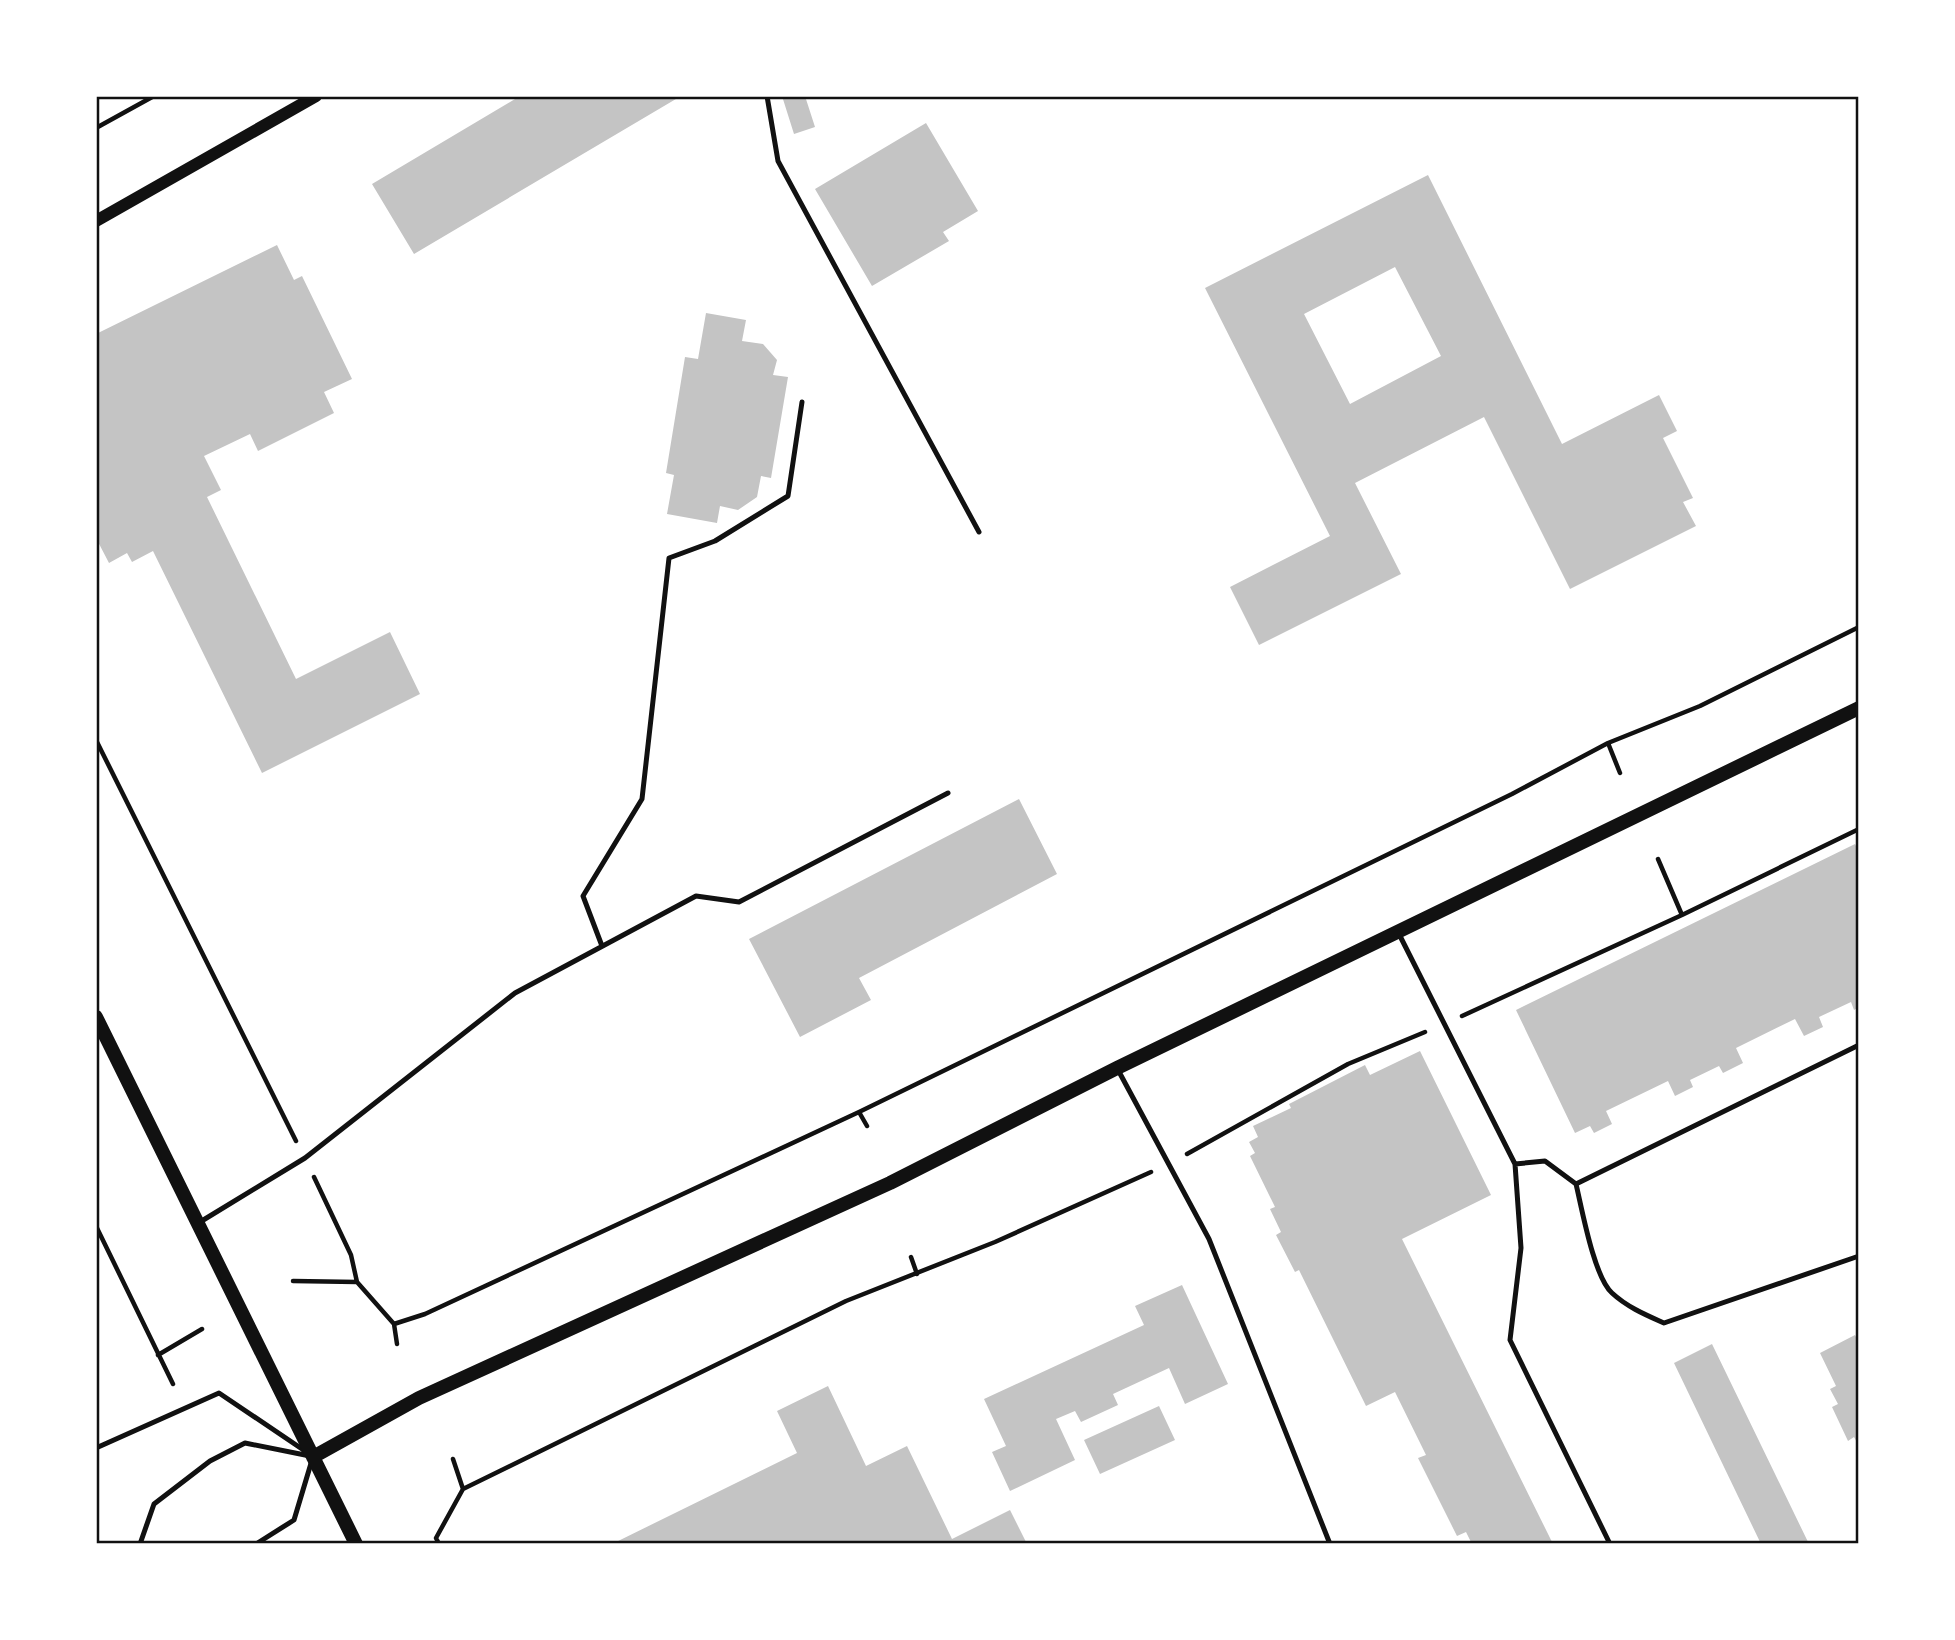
<svg xmlns="http://www.w3.org/2000/svg" width="1955" height="1640" font-family="Manrope,sans-serif">
<rect width="100%" height="100%" fill="#fff"/>
<path fill="#c4c4c4" fill-rule="evenodd" d="M 520,96 L 681,96 L 414,254 L 372,184 Z
M 782,96 L 805,96 L 815,127 L 794,134 Z
M 926,123 L 978,211 L 943,232 L 949,241 L 872,286 L 815,189 Z
M 1428,175 L 1562,444 L 1659,395 L 1677,431 L 1663,438 L 1693,498 L 1683,502 L 1696,526 L 1570,589 L 1484,417 L 1355,483 L 1401,574 L 1259,645 L 1230,587 L 1330,536 L 1205,288 ZM 1395,267 L 1441,356 L 1350,404 L 1304,314 Z
M 277,245 L 294,280 L 302,276 L 352,379 L 324,392 L 334,413 L 258,451 L 250,434 L 204,456 L 221,490 L 207,497 L 296,679 L 390,632 L 420,694 L 262,773 L 153,551 L 132,562 L 127,553 L 109,563 L 96,538 L 96,334 Z
M 706,313 L 746,320 L 742,341 L 763,344 L 777,360 L 773,375 L 788,377 L 771,478 L 761,476 L 757,497 L 738,510 L 720,506 L 717,523 L 667,514 L 674,475 L 666,473 L 685,357 L 698,359 Z
M 1019,799 L 1057,874 L 859,978 L 871,1000 L 800,1037 L 749,939 Z
M 1855,844 L 1859,852 L 1859,1007 L 1854,1010 L 1851,1002 L 1819,1017 L 1823,1027 L 1804,1036 L 1795,1019 L 1736,1048 L 1743,1063 L 1723,1073 L 1719,1066 L 1690,1080 L 1693,1087 L 1675,1096 L 1668,1081 L 1606,1111 L 1612,1124 L 1594,1133 L 1590,1126 L 1575,1133 L 1516,1010 Z
M 1420,1051 L 1491,1195 L 1402,1239 L 1553,1544 L 1472,1544 L 1466,1532 L 1457,1536 L 1418,1458 L 1426,1455 L 1395,1392 L 1366,1406 L 1299,1270 L 1295,1272 L 1276,1235 L 1281,1232 L 1270,1209 L 1275,1207 L 1250,1156 L 1255,1153 L 1249,1142 L 1258,1137 L 1253,1126 L 1291,1108 L 1289,1104 L 1365,1065 L 1370,1075 Z
M 1182,1285 L 1228,1384 L 1185,1404 L 1169,1368 L 1113,1394 L 1118,1405 L 1081,1422 L 1075,1411 L 1056,1419 L 1075,1460 L 1010,1491 L 992,1452 L 1006,1446 L 984,1399 L 1144,1325 L 1135,1306 Z
M 1855,1335 L 1859,1343 L 1859,1446 L 1854,1437 L 1848,1441 L 1832,1407 L 1838,1404 L 1830,1389 L 1836,1386 L 1820,1353 Z
M 1712,1344 L 1809,1544 L 1761,1544 L 1674,1363 Z
M 828,1386 L 866,1466 L 907,1446 L 952,1539 L 1010,1510 L 1027,1544 L 612,1544 L 797,1453 L 777,1411 Z
M 1159,1406 L 1175,1440 L 1100,1474 L 1084,1440 Z"/>
<g fill="none" stroke-linecap="round" stroke-linejoin="round">
<path stroke="#111" stroke-width="4.5" d="M 96,128 L 154,96
M 96,740 L 296,1141
M 1608,743 L 1620,773
M 1682,915 L 1859,829
M 1462,1016 L 1682,915 L 1658,859
M 859,1112 L 867,1126
M 1187,1154 L 1348,1064 L 1425,1032
M 314,1177 L 351,1255 L 357,1282
M 96,1226 L 173,1384
M 911,1257 L 917,1274
M 293,1281 L 357,1282 L 394,1324 L 397,1344
M 394,1324 L 425,1314 L 859,1112 L 1512,794 L 1608,743 L 1700,706 L 1859,627
M 158,1355 L 202,1329
M 463,1489 L 846,1301 L 995,1242 L 1151,1172
M 439,1544 L 436,1538 L 463,1489 L 453,1459"/>
<path stroke="#111" stroke-width="5" d="M 767,96 L 778,161 L 979,532
M 1398,932 L 1515,1164 L 1521,1248 L 1510,1340 L 1610,1544
M 602,946 L 583,896 L 642,799 L 669,558 L 715,541 L 788,496 L 802,402
M 1859,1045 L 1576,1184 C 1582,1209 1594,1277 1612,1293 C 1627,1307 1646,1315 1664,1323 L 1859,1256
M 1117,1068 L 1209,1239 L 1330,1544
M 1515,1164 L 1545,1161 L 1576,1184
M 200,1222 L 305,1158 L 515,993 L 696,896 L 739,902 L 948,793
M 96,1448 L 219,1393 L 305,1451
M 140,1544 L 154,1504 L 210,1461 L 245,1443 L 310,1456
M 256,1544 L 294,1520 L 312,1460"/>
<path stroke="#111" stroke-width="12" d="M 96,221 L 316,96"/>
<path stroke="#111" stroke-width="14" d="M 96,1017 L 356,1544
M 313,1457 L 419,1398 L 890,1183 L 1117,1068 L 1859,708"/>
</g>
<rect width="1955" height="1640" fill="none" stroke="#ffffff" stroke-width="196"/>
<rect x="98" y="98" width="1759" height="1444" fill="none" stroke="#111" stroke-width="2.5"/>
</svg>
